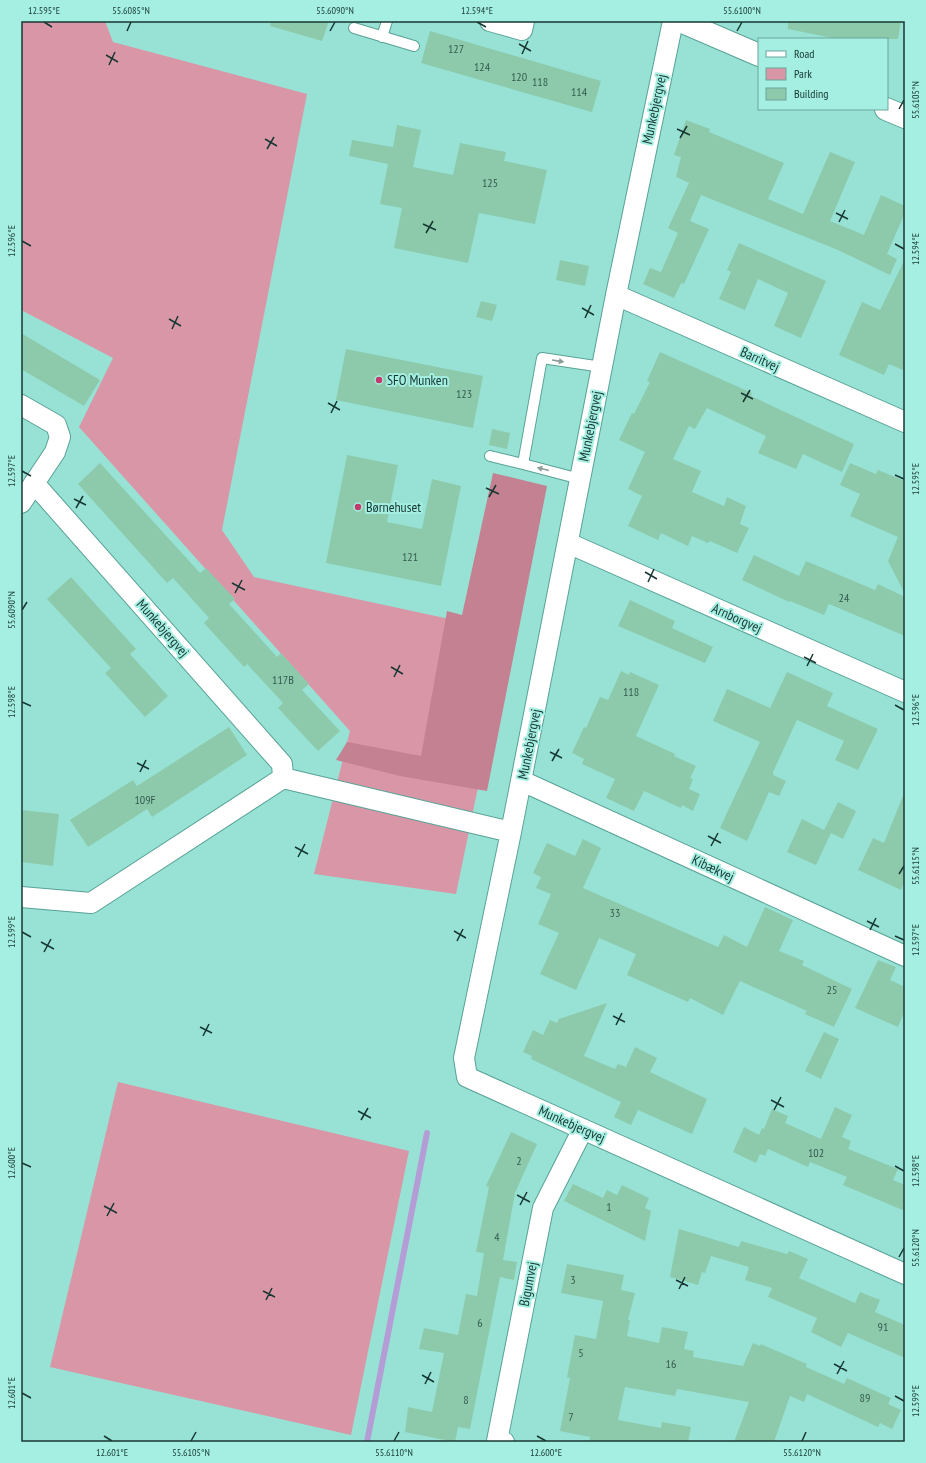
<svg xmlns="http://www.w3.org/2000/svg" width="926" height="1463" font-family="'PT Sans Narrow',sans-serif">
<rect width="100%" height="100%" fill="#97e2d5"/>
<path fill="#d996a7" d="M 21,21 L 105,21 L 113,42 L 307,94 L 222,530 L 254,577 L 510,632 L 456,894 L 314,874 L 350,731 L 79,427 L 113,358 L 21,310 Z
M 118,1082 L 409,1151 L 351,1435 L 50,1367 Z"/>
<path fill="#c48192" d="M 493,473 L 547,486 L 487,791 L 400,776 L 336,760 L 347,742 L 421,756 L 447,611 L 462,615 Z"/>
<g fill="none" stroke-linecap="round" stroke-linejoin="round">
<path stroke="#b49dd6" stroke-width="6" d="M 367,1442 L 427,1133"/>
</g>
<path fill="#8dcaac" d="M 271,21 L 329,21 L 322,41 L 270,26 Z
M 788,21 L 901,21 L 898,39 L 837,39 L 788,29 Z
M 430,31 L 601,81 L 592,112 L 421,63 Z
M 686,120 L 710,129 L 709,132 L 784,163 L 768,199 L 803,214 L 830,152 L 855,162 L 830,221 L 864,235 L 881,195 L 905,206 L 905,213 L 887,254 L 897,259 L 890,275 L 838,250 L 701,195 L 690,221 L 709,229 L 684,284 L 681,283 L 674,298 L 643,284 L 650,268 L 661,272 L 678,233 L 668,228 L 689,183 L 676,177 L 681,157 L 674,155 Z
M 397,125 L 421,130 L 413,167 L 453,175 L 460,143 L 506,152 L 504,161 L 547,170 L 535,224 L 479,213 L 468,263 L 394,248 L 402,208 L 380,204 L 388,164 L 349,156 L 352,140 L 393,147 Z
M 739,243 L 826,281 L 801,338 L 774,326 L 788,293 L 758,279 L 745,310 L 719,299 L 731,272 L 727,270 Z
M 905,259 L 905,371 L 889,364 L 884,375 L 839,355 L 862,302 L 880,310 Z
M 560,260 L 589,266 L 585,286 L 556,280 Z
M 481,301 L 497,305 L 492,321 L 476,317 Z
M 21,333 L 100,380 L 84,406 L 21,369 Z
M 346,349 L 483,376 L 473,428 L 336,400 Z
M 660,352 L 752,393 L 751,396 L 854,444 L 842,472 L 803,454 L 796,469 L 758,453 L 766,436 L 707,408 L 695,429 L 689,426 L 673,459 L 701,471 L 692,492 L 724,506 L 727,497 L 746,506 L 740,524 L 749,528 L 737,553 L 710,541 L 708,543 L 692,536 L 688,546 L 661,533 L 658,540 L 628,526 L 642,496 L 628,489 L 645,452 L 619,440 L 632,413 L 634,414 L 650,382 L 647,381 Z
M 492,429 L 510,433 L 507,449 L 489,445 Z
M 347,455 L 398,465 L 387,522 L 422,529 L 432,479 L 461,486 L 441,586 L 326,563 Z
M 100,463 L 200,573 L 206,568 L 235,599 L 229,604 L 277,657 L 281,653 L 309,684 L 302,690 L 340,731 L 318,751 L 278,708 L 283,703 L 247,664 L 244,667 L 204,623 L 209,618 L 173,578 L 167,583 L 78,484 Z
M 850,463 L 876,474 L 878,470 L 905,481 L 905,594 L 888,561 L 898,537 L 850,516 L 860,494 L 840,485 Z
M 754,555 L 799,576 L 806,561 L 875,590 L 878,584 L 905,597 L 905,636 L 829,604 L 824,615 L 790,601 L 789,602 L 742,580 Z
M 71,577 L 136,649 L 130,654 L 168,696 L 145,717 L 105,673 L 111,668 L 47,599 Z
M 630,600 L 675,621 L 672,628 L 713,647 L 705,663 L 618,626 Z
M 621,671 L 629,675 L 630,672 L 659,685 L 636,736 L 675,754 L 674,756 L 696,766 L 690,778 L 693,779 L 689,789 L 700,794 L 693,811 L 682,805 L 681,808 L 644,791 L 634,811 L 606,798 L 615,779 L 582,764 L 584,759 L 572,753 L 584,727 L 586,728 L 600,697 L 608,700 Z
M 787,672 L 833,693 L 827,706 L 878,729 L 858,770 L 835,760 L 844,741 L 797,720 L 773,772 L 773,775 L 786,781 L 779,796 L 769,792 L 747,841 L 720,828 L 760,742 L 713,721 L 727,689 L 770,708 Z
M 229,727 L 247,755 L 152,817 L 147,809 L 88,847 L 70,820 L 133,780 L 137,786 Z
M 904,793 L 905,880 L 901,890 L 858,870 L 873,838 L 884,843 Z
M 838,802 L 856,811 L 843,839 L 831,833 L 816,865 L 787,852 L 802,819 L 824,830 Z
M 21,810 L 59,814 L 53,866 L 21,862 Z
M 583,839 L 601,848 L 583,888 L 718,947 L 724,935 L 747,947 L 765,907 L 793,920 L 779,951 L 804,961 L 802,965 L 852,989 L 834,1027 L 805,1014 L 807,1011 L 740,981 L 723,1015 L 690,998 L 688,1002 L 627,975 L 636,954 L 599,938 L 576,990 L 540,974 L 559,933 L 538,924 L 551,894 L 536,888 L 541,877 L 533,873 L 547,843 L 575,856 Z
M 878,960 L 896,967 L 890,980 L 905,987 L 905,1010 L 898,1027 L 855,1008 Z
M 607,1003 L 584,1056 L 615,1069 L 618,1064 L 626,1067 L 635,1047 L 657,1058 L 650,1072 L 707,1099 L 692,1134 L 638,1110 L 631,1125 L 614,1117 L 621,1102 L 531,1059 L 532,1056 L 523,1052 L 533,1030 L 543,1035 L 550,1020 L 557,1023 L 559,1019 Z
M 824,1032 L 839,1039 L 821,1079 L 805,1071 Z
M 835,1107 L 852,1115 L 842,1137 L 851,1141 L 848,1149 L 898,1169 L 893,1180 L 905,1185 L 905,1211 L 843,1185 L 847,1177 L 810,1162 L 808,1167 L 768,1149 L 765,1156 L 760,1154 L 756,1163 L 733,1152 L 744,1127 L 759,1135 L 762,1128 L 764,1129 L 772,1109 L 788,1116 L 785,1123 L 821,1139 Z
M 511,1132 L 537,1144 L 515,1193 L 503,1260 L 517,1262 L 514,1280 L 500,1277 L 470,1429 L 458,1427 L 455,1442 L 405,1432 L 408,1407 L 432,1412 L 444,1353 L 419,1349 L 424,1328 L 458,1335 L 466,1294 L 477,1296 L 484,1253 L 476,1252 L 489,1187 L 486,1186 Z
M 573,1184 L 603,1198 L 607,1190 L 617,1195 L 622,1185 L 649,1198 L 645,1208 L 651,1211 L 645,1241 L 564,1201 Z
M 679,1229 L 739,1247 L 741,1241 L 787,1254 L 789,1251 L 808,1259 L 799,1278 L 855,1303 L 860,1292 L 880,1300 L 875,1312 L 905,1325 L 905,1358 L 848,1333 L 841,1347 L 811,1332 L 817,1318 L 768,1297 L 772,1288 L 745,1280 L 749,1267 L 711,1256 L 705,1273 L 702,1272 L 698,1285 L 670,1277 Z
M 567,1264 L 624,1275 L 621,1290 L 635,1293 L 628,1320 L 630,1320 L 627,1336 L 659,1343 L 662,1327 L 688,1332 L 684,1349 L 694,1351 L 693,1357 L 743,1366 L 753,1343 L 760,1346 L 761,1344 L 807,1364 L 806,1367 L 844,1384 L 847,1378 L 891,1398 L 888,1404 L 901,1410 L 892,1429 L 880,1423 L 878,1427 L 807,1394 L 804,1402 L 790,1396 L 774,1442 L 734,1442 L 749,1402 L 677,1389 L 675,1396 L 625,1387 L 618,1420 L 661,1428 L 662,1422 L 691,1427 L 688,1442 L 589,1442 L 590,1437 L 560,1431 L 570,1378 L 567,1377 L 575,1335 L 596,1339 L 603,1301 L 561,1293 Z"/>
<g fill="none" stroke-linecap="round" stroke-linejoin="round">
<defs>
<path id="service" d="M 354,28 L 414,46
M 382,37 L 387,21
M 490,456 L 523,464
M 580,479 L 523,464 L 542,358 L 602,367"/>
<path id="minor" d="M 490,21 L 522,30 L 524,21
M 673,21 L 616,295 L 511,832 L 464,1058 L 467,1077 L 905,1274
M 616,295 L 905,422
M 21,405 L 56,425 L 60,437 L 55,452 L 21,503
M 34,483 L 282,764 L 283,778
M 568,543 L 905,692
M 522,781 L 905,956
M 21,897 L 91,903 L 283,778 L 511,832
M 504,1442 L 497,1441 L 543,1208 L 583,1129"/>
<path id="tertiary" d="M 680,21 L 759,55
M 886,109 L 905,117"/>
</defs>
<use href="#service" stroke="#58a296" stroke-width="12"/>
<use href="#minor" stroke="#58a296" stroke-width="22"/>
<use href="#tertiary" stroke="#58a296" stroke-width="24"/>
<use href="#service" stroke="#fff" stroke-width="10"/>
<use href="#minor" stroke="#fff" stroke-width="20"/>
<use href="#tertiary" stroke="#fff" stroke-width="22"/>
</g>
<defs><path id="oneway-solid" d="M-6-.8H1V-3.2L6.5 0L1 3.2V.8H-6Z"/></defs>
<g fill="#8b9b98">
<use href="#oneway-solid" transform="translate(558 361) rotate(9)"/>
<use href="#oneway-solid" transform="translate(543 469) rotate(-166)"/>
</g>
<path fill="none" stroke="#173732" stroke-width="1.5" d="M 44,22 L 52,27M 477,22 L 486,27M 127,31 L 131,22M 330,31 L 335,22M 737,31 L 742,22M 519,44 L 531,51M 522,54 L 528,41M 106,55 L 118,62M 109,65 L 115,52M 899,109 L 904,100M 677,129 L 690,135M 680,138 L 687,126M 265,139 L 277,146M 267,149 L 274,137M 836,213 L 848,219M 839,222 L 845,210M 423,224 L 436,230M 426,233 L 433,221M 22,241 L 31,246M 895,244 L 904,249M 582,308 L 594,315M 585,318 L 591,305M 169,319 L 181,326M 172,329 L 178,316M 741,393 L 753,399M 743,402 L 750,390M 328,403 L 340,410M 331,413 L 337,401M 22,471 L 31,476M 895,475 L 904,479M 486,488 L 499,494M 489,497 L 496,485M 74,499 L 86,505M 76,508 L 83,496M 645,572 L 657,579M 648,582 L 654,569M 232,583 L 245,590M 235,593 L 242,580M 22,610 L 27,602M 804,657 L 816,663M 807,666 L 813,654M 391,667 L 403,674M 394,677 L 400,665M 22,702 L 31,706M 895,705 L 904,710M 550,752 L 562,758M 552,761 L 559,749M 137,763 L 149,769M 140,772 L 146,760M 708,836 L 721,843M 711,846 L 718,833M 295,847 L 308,854M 298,857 L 305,844M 899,874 L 904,866M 867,921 L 879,927M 870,930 L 876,918M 454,931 L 466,938M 22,932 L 31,937M 895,936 L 904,940M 457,941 L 463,929M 41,942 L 54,949M 44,952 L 51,939M 613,1016 L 625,1022M 616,1025 L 622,1013M 200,1027 L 212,1033M 203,1036 L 209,1024M 771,1100 L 784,1107M 774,1110 L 781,1097M 358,1111 L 371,1118M 361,1120 L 368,1108M 22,1163 L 31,1167M 895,1166 L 904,1171M 517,1195 L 530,1202M 520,1205 L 527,1192M 104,1206 L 117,1213M 107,1216 L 114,1203M 899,1257 L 904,1248M 676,1280 L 688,1286M 679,1289 L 685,1277M 263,1291 L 275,1297M 266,1300 L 272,1288M 834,1364 L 847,1371M 837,1374 L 844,1361M 422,1375 L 434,1382M 425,1384 L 431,1372M 22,1393 L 31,1398M 895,1396 L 904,1401M 104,1436 L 112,1441M 537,1436 L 546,1441M 191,1441 L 196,1432M 394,1441 L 399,1432M 802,1441 L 806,1432"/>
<g fill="#c4386b" stroke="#a4efe2" stroke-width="1.5">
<circle cx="379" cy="380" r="4"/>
<circle cx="358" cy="507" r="4"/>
</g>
<g text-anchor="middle" stroke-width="4" stroke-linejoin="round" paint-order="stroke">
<g font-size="12" fill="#345c50">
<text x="456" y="53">127</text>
<text x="482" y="71">124</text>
<text x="519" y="81">120</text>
<text x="540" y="86">118</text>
<text x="579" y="96">114</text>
<text x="490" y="187">125</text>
<text x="464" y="398">123</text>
<text x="410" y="561">121</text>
<text x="844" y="602">24</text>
<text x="283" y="684">117B</text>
<text x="631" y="696">118</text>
<text x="145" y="804">109F</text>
<text x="615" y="917">33</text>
<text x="832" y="994">25</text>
<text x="816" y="1157">102</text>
<text x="519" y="1165">2</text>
<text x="609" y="1211">1</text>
<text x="497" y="1241">4</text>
<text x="573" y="1284">3</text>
<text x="480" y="1327">6</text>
<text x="883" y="1331">91</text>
<text x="581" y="1357">5</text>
<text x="671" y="1368">16</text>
<text x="865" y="1402">89</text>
<text x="466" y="1404">8</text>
<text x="571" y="1421">7</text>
</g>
<g font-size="14" fill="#173732" stroke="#a4efe2">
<text transform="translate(654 109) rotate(-78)" y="5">Munkebjergvej</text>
<text transform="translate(760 359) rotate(24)" y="5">Barritvej</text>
<text transform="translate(590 426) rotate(-79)" y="5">Munkebjergvej</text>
<text transform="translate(737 618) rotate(24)" y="5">Arnborgvej</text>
<text transform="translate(163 628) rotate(49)" y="5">Munkebjergvej</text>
<text transform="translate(529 744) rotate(-79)" y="5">Munkebjergvej</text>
<text transform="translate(713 868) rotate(25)" y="5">Kibækvej</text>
<text transform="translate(572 1124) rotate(24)" y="5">Munkebjergvej</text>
<text transform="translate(528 1284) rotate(-79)" y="5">Bigumvej</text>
</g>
<g font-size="14" fill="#173732" stroke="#a4efe2" text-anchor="start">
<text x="387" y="385">SFO Munken</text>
<text x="366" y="512">Børnehuset</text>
</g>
</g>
<rect width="926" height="1463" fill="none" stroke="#a4efe2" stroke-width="44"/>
<rect x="758" y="38" width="130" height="72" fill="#a4efe2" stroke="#6ca59c"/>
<rect x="766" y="51" width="20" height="6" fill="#ffffff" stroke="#6ca59c"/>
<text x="794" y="58" font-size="12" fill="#173732">Road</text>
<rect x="766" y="68" width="20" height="12" fill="#d996a7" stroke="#6ca59c"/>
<text x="794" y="78" font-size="12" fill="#173732">Park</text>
<rect x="766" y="88" width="20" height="12" fill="#8dcaac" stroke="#6ca59c"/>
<text x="794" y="98" font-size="12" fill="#173732">Building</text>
<rect x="22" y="22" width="882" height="1419" fill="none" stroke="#173732" stroke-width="1.5"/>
<g font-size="10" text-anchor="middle" fill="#173732">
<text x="44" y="14">12.595°E</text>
<text x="131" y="14">55.6085°N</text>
<text x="335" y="14">55.6090°N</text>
<text x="477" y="14">12.594°E</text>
<text x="742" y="14">55.6100°N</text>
<text transform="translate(915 100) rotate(-90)" y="4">55.6105°N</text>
<text transform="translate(11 241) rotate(-90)" y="4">12.596°E</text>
<text transform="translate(915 249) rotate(-90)" y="4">12.594°E</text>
<text transform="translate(11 471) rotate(-90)" y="4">12.597°E</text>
<text transform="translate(915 479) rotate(-90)" y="4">12.595°E</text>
<text transform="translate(11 610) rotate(-90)" y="4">55.6090°N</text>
<text transform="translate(11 702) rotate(-90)" y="4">12.598°E</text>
<text transform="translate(915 710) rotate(-90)" y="4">12.596°E</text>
<text transform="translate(915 866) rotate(-90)" y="4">55.6115°N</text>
<text transform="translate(11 932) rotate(-90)" y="4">12.599°E</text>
<text transform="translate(915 940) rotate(-90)" y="4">12.597°E</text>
<text transform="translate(11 1163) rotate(-90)" y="4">12.600°E</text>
<text transform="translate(915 1171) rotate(-90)" y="4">12.598°E</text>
<text transform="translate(915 1248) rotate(-90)" y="4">55.6120°N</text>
<text transform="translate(11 1393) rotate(-90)" y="4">12.601°E</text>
<text transform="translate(915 1401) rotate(-90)" y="4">12.599°E</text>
<text x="112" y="1456">12.601°E</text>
<text x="191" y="1456">55.6105°N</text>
<text x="394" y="1456">55.6110°N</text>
<text x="546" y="1456">12.600°E</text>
<text x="802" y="1456">55.6120°N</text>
</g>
</svg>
